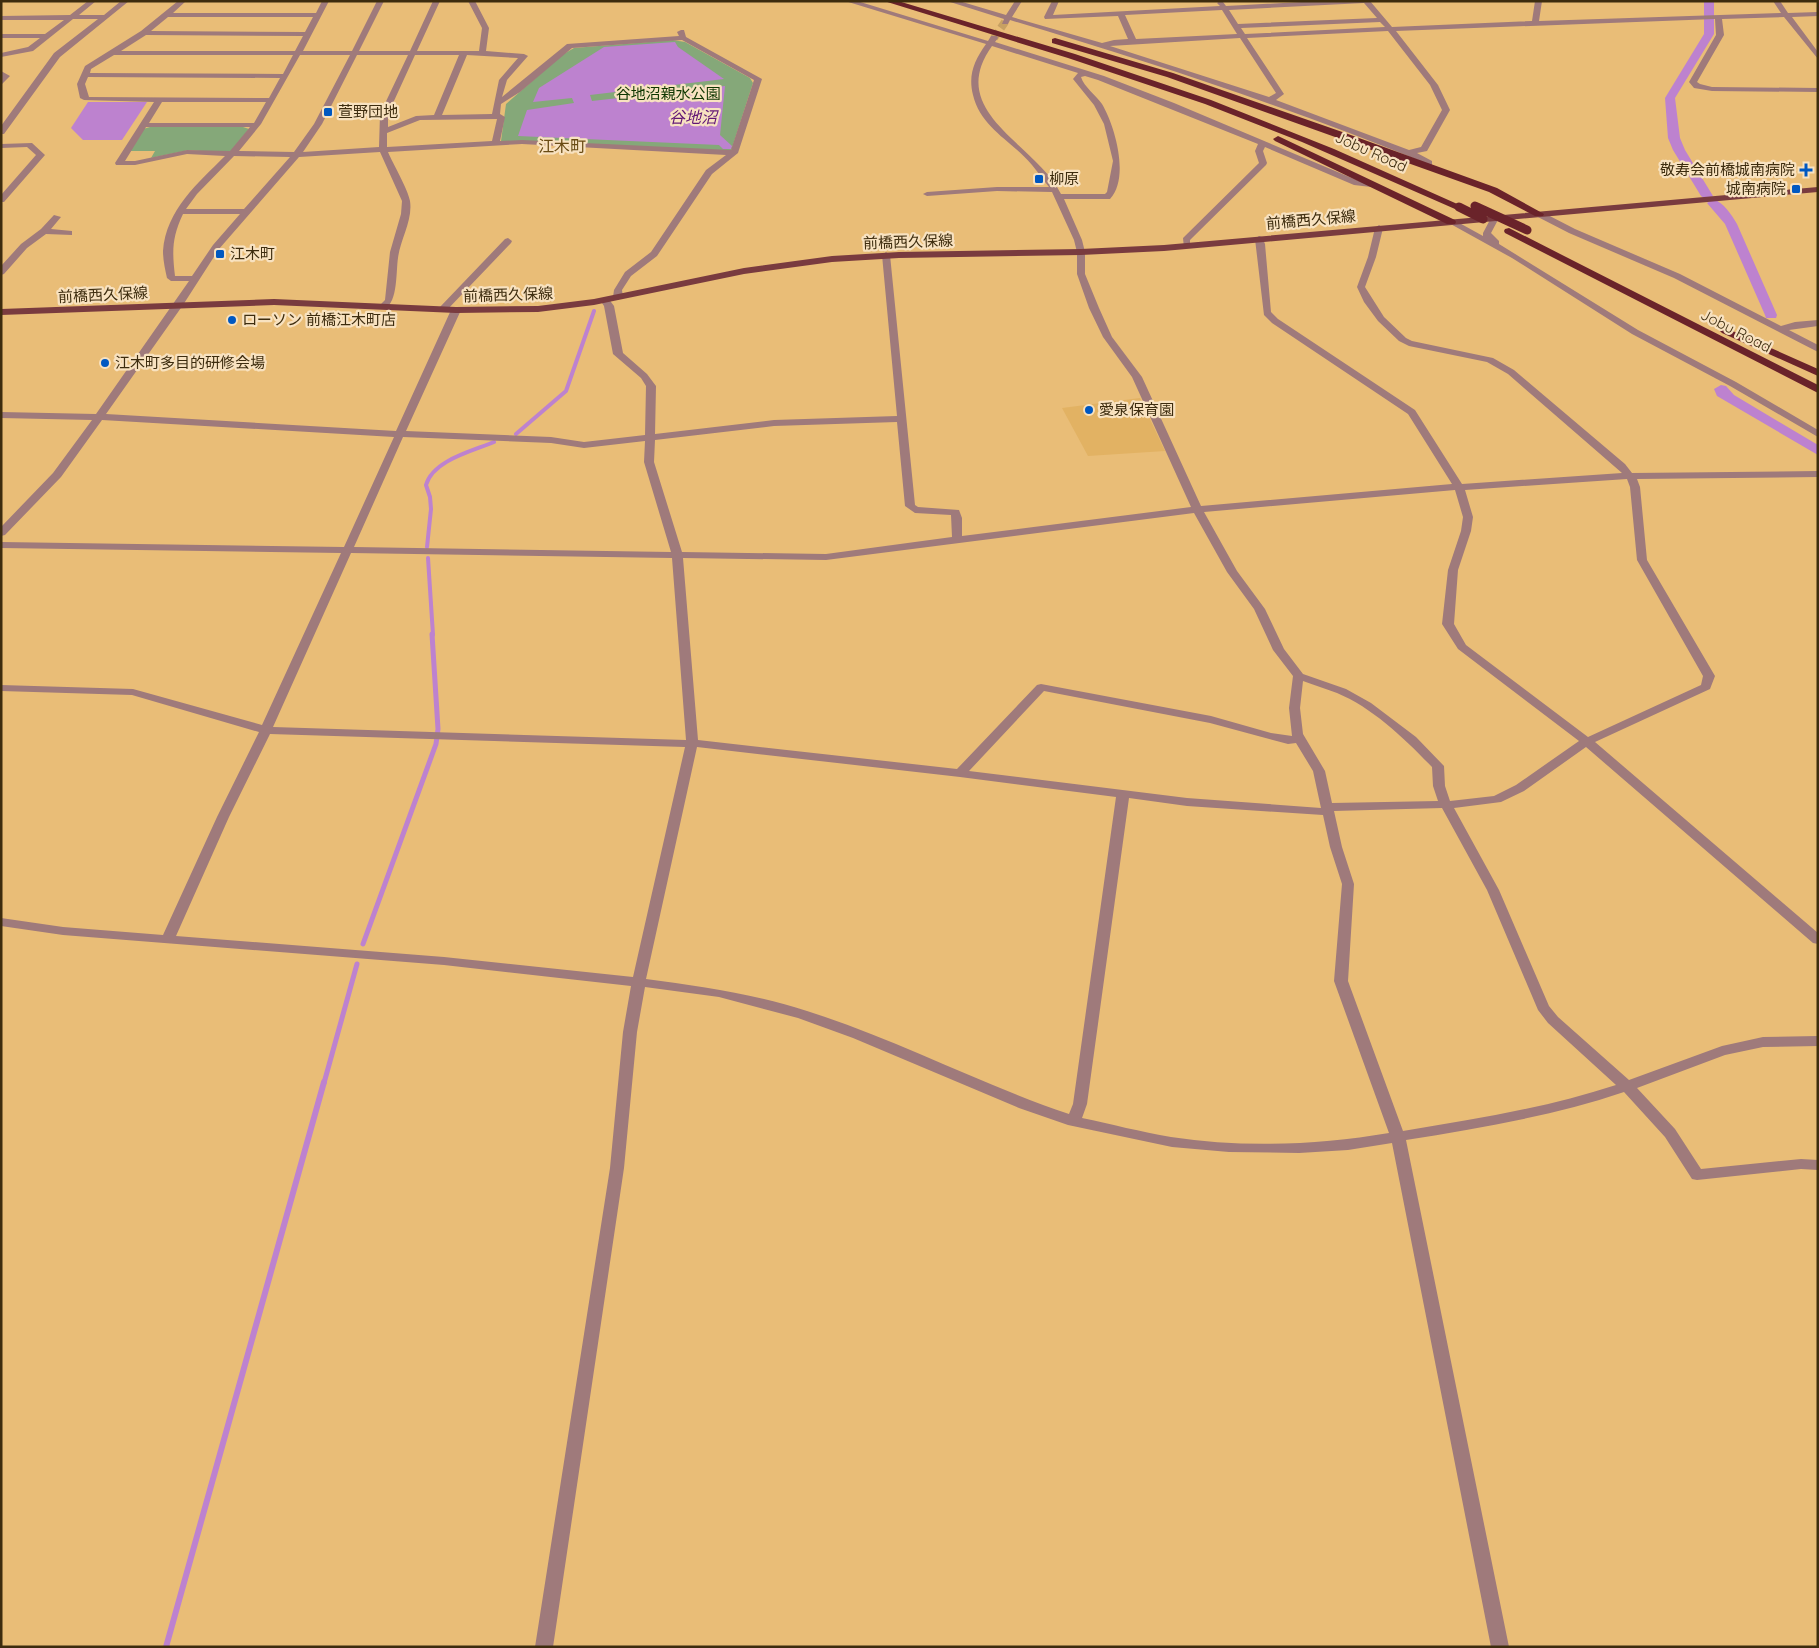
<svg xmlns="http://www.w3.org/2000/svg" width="1819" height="1648" font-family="Quicksand,'Noto Sans JP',sans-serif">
<rect width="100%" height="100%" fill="#e9bd77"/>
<path fill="#e2b263" d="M 1140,398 L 1165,451 L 1088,456 L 1062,408 Z"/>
<path fill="#85a879" d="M 673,40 L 685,42 L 750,78 L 753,83 L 731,151 L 501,141 L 506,104 L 562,55 L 574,48 Z
M 150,127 L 243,127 L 249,129 L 231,151 L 225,153 L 189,150 L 151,158 L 155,151 L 130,151 L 143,129 Z"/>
<path fill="#bd82cf" d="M 675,42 L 678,47 L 724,79 L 590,95 L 592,101 L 725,86 L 720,135 L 732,146 L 731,149 L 723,149 L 719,145 L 518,136 L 527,110 L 574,103 L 572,98 L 533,102 L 539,88 L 604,47 Z
M 88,102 L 147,102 L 122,140 L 83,140 L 71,128 Z"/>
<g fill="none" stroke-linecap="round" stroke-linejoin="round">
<path stroke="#bd82cf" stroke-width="4" d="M 516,434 L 566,391 L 594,311
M 427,547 L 431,509 L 430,497 L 426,485 C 433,460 473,451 494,442
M 428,558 L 433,635"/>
<path stroke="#bd82cf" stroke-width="5" d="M 363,944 L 436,744 L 438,729 L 432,634
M 324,1083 L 357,964"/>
<path stroke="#bd82cf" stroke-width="6" d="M 166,1647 L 324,1082"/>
<path fill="#bd82cf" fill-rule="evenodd" d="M 1704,1 L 1714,1 L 1714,34 L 1675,98 L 1680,138 L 1685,150 L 1713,196 L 1707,200 L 1701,196 L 1673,150 L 1668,138 L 1665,98 L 1704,34 Z
M 1713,199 C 1723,202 1732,215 1737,224 L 1777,315 L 1776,318 L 1766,318 L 1765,315 L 1725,224 L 1707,203 Z
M 1721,385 L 1726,386 L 1734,395 L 1818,445 L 1818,455 L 1717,396 L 1714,389 Z"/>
<path stroke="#c7a062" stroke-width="8" stroke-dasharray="8 4" stroke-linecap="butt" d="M 994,38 L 1005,22"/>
<path fill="#9f7a7b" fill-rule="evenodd" d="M 88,1 L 96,1 L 79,15 L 104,15 L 121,1 L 129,1 L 60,57 L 4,134 L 1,134 L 1,126 L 54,53 L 98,19 L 73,19 L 33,51 L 1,57 L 1,53 L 28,47 L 40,38 L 1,38 L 1,34 L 45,34 L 64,20 L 1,20 L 1,16 L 70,15 Z
M 178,1 L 186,1 L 173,13 L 316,13 L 322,1 L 329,1 L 303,51 L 352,51 L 377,1 L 384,1 L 359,51 L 410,51 L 433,1 L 440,1 L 417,51 L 479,51 L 482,28 L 468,1 L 475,1 L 489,28 L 486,51 L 524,54 L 528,56 L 507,80 L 502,97 L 567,44 L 679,36 L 677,32 L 681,30 L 684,30 L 686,37 L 762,79 L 738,153 L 712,174 L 657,256 L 631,276 L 622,290 L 623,297 L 618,300 L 613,297 L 614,290 L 625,272 L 651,252 L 706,170 L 726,155 L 522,144 L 388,152 C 393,164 408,189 410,201 C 413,220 400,240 398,258 C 396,270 398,303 385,308 L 380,305 L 385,300 L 390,252 L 401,214 L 402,201 L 380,152 L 299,157 L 219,249 L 183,305 L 106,414 L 396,431 L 451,310 L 456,307 L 461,310 L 406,431 L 551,437 L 584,442 L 645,435 L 646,386 L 641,378 L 613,354 L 604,306 L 600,300 L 605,297 L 608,298 L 614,306 L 623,353 L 647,374 L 656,386 L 655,434 L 774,420 L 897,416 L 882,255 L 886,252 L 890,255 L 915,505 L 918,507 L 959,510 L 962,518 L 962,536 L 1191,507 L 1132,377 L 1103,337 L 1089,308 L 1077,274 L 1077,252 L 1074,240 L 1052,192 L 997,191 L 927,196 L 923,194 L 927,192 L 997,187 L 1049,187 C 1043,180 1038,172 1032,165 C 1012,141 981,128 973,95 C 968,75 974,61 986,44 L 845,1 L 857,1 L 988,41 L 991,36 L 997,36 L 998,38 L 995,42 L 1104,76 L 1174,103 L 1359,181 L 1375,185 L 1371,187 L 1354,185 L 1265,147 L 1263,151 L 1267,163 L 1266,165 L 1190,240 L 1190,248 L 1184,248 L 1183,238 L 1259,163 L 1255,151 L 1258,144 L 1098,80 L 1085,76 L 1081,77 C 1084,87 1096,95 1102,104 C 1115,126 1130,178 1110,199 L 1064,199 L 1082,240 L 1085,252 L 1085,274 L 1099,308 L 1112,337 L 1142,377 L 1201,506 L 1452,484 L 1408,414 L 1272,323 L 1264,315 L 1255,239 L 1259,236 L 1262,237 L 1265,244 L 1271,312 L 1278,319 L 1415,410 L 1462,484 L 1622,473 L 1508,374 L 1487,362 L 1409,346 L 1399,341 L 1378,321 L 1364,302 L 1357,287 L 1368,257 L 1375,228 L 1379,225 L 1383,228 L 1376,257 L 1365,287 L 1384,317 L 1406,338 L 1412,341 L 1493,358 L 1514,370 L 1625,464 L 1632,473 L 1818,471 L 1818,477 L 1637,479 L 1640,487 L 1647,560 L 1715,676 L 1710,689 L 1595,742 L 1818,933 L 1818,944 L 1813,943 L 1586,747 L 1524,791 L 1501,802 L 1454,808 L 1499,890 L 1549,1006 L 1558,1017 L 1629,1080 L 1722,1046 L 1763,1037 L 1818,1036 L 1818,1046 L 1763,1047 L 1725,1055 L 1637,1088 L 1675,1129 L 1701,1169 L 1801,1159 L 1818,1160 L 1818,1170 L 1801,1169 L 1697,1180 L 1692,1179 L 1665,1137 L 1624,1092 C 1553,1116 1480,1128 1406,1140 L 1509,1647 L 1491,1647 L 1392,1143 L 1348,1150 L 1299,1153 L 1229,1152 L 1172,1147 L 1068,1125 L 1019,1108 L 853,1038 L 798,1018 L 719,997 L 645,987 L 637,1032 L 624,1168 L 553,1647 L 535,1647 L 610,1168 L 623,1032 L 631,986 L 444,965 L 63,935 L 1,926 L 1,918 L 63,927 L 163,935 L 217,817 L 259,732 L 132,695 L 1,691 L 1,685 L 133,689 L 262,725 L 341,553 L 1,548 L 1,542 L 344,547 L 394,437 L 102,420 L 61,477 L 5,535 L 1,536 L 1,527 L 53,473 L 92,420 L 1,418 L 1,412 L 96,414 L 189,281 L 171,281 L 167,278 C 165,269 163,260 163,251 C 166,210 198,183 225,156 L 187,154 L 135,165 L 116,165 L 115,163 L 154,102 L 84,100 L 80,98 L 77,84 L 85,66 L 141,31 ZM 168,17 L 313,17 L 305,32 L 151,31 ZM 146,35 L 303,36 L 295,51 L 121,51 ZM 682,40 L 754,80 L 731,150 L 522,140 L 500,141 L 505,117 L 500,114 L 501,104 L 520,92 L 572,48 ZM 992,46 L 1078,73 L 1073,79 L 1094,105 L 1104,124 L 1113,161 L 1107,192 L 1105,194 L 1061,194 C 1037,144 944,113 992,46 ZM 114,55 L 293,55 L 283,74 L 90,73 L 91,69 ZM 300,55 L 350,55 L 314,124 L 294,152 L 239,151 L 261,124 ZM 357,55 L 408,55 L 380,114 L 379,147 L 303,152 L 322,124 ZM 415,55 L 459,55 L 434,115 L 416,116 L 388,127 L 388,114 ZM 467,55 L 518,58 L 499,80 L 492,114 L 442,115 ZM 88,77 L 280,78 L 269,98 L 89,97 L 85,84 ZM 162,102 L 266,102 L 254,123 L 149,123 ZM 497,119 L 492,141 L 387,147 L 387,133 L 420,120 ZM 146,127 L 250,127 L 230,151 L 187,150 L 135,161 L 125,161 ZM 234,156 L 290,157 L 244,209 L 186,209 L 197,194 ZM 183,214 L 240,214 L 213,245 L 192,276 L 175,276 C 172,251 172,237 183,214 ZM 897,422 L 905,506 L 915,513 L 951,515 L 952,537 L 826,554 L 682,552 L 654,462 L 655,440 L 774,426 ZM 403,437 L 551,443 L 584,448 L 645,441 L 644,462 L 671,552 L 354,547 ZM 1627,479 L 1630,487 L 1637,560 L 1703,676 L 1701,685 L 1588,737 L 1466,645 L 1454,624 L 1458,570 L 1471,531 L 1473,517 L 1465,490 ZM 1455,490 L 1463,517 L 1461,531 L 1448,570 L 1442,624 L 1458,649 L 1579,741 L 1516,785 L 1494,796 L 1450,801 L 1445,786 L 1444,766 L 1416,737 L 1371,703 L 1346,689 L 1303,674 L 1284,649 L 1265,609 L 1237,571 L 1204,512 ZM 1194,513 L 1227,572 L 1254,609 L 1273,650 L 1293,676 L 1289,708 L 1292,736 L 1271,733 L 1211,716 L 1041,684 L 1037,685 L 957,769 L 698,740 L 683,558 L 826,560 ZM 351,553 L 672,558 L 686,740 L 273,727 ZM 1303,681 C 1314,685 1326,689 1337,693 C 1373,708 1405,739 1432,767 L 1433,786 L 1438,801 L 1332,803 L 1325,771 L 1303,734 L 1300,708 ZM 1044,691 L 1210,723 L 1288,744 L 1296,743 L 1313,771 L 1321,808 L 1187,798 L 969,771 ZM 270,734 L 685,747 L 633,977 L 444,957 L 176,936 L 229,817 ZM 697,747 L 960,777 L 1116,797 L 1073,1104 L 1069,1114 C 980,1084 896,1039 807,1011 C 754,994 700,986 646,979 ZM 1129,798 L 1187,806 L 1323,815 L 1330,847 L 1342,884 L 1334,981 L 1389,1133 C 1318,1145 1243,1148 1171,1137 C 1141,1132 1111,1124 1082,1118 L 1087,1104 ZM 1442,808 L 1487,890 L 1538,1010 L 1548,1023 L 1616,1085 C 1546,1108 1475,1119 1403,1131 L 1348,981 L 1354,884 L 1342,847 L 1334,811 Z
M 947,1 L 959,1 L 1006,15 L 1015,1 L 1022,1 L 1012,17 L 1102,43 L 1114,40 L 1128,39 L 1118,16 L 1045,19 L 1044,17 L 1052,1 L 1059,1 L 1053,15 L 1220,6 L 1217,3 L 1220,1 L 1223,2 L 1226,6 L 1319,1 L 1370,1 L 1392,27 L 1532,21 L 1535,1 L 1542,1 L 1539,21 L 1781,13 L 1773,1 L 1780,1 L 1788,13 L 1818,12 L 1818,16 L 1792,17 L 1818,52 L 1818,59 L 1784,17 L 1722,19 L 1724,35 L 1697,82 L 1700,84 L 1712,87 L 1818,88 L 1818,92 L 1712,91 L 1694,88 L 1689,82 L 1716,35 L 1715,19 L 1396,31 L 1438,85 L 1450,110 L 1427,151 L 1417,153 L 1432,161 L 1432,167 L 1428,169 L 1424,167 L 1423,162 C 1288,107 1150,62 1010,20 L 1008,24 L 1002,24 L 1004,19 ZM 1364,3 L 1377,18 L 1238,24 L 1229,10 ZM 1222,10 L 1237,34 L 1136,39 L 1125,15 ZM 1380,22 L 1385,27 L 1245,34 L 1241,28 ZM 1388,31 L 1430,85 L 1442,110 L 1421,147 L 1409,150 L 1276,100 L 1284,94 L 1247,38 ZM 1240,38 L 1276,93 L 1269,97 L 1110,46 Z
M 1,71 L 10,76 L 1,85 Z
M 32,143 L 45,155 L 4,202 L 1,202 L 1,195 L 36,155 L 27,147 L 1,148 L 1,144 Z
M 1536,212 L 1542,212 L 1575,229 L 1680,274 L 1781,326 L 1795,322 L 1818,320 L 1818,326 L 1789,330 L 1818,345 L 1818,352 L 1674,278 L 1569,233 L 1536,216 Z
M 54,215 L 61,217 L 51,229 L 72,231 L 72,235 L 46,234 L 27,248 L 4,274 L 1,275 L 1,266 L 21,244 L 41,229 Z
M 1492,216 L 1499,218 L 1491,233 L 1499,241 L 1499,244 L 1638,330 L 1736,382 L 1818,430 L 1818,437 L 1730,386 L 1632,334 L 1512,258 L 1447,222 L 1454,220 L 1483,236 L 1483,233 Z
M 508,238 L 512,241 L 511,243 L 446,311 L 440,311 L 440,307 L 505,239 Z"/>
<path fill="#793b3f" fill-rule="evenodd" d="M 1818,187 L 1818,192 L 1164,251 L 1081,255 L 899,258 L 832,262 L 744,274 L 594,305 L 538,312 L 456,313 L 274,305 L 1,315 L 1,309 L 274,299 L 456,307 L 538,306 L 594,299 L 744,268 L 832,256 L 899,252 L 1081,249 L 1164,245 Z"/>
<path fill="#6a232a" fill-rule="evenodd" d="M 884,1 L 898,1 L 1075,54 L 1211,100 L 1334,149 L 1464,207 L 1463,209 L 1455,209 L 1302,142 L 1205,104 L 1068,58 Z
M 1055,38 L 1173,73 L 1348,134 L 1497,188 L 1544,214 L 1543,216 L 1535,216 L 1489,192 L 1167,77 L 1052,43 L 1052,39 Z
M 1278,136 L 1455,220 L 1456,222 L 1455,224 L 1447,224 L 1275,141 L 1273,139 Z
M 1509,228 L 1818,385 L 1818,393 L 1505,233 L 1504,231 L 1505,229 Z
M 1726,328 L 1818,369 L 1818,376 L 1722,333 L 1720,331 Z"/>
<path stroke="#6a232a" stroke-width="9" d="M 1475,206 L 1527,230
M 1459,207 L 1483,219"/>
</g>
<g fill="#0058c1" stroke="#f8e2c0" stroke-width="2">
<rect x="323" y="107" width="10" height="10" rx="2.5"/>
<path d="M1803.5 162.5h5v5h5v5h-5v5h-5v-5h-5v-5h5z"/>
<rect x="1034" y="174" width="10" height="10" rx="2.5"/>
<rect x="1791" y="184" width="10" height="10" rx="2.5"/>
<rect x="215" y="249" width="10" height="10" rx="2.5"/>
<circle cx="232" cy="320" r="5"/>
<circle cx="105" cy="363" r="5"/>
<circle cx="1089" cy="410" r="5"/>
</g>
<g text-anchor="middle" stroke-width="4.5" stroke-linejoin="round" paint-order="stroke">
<g font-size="15" fill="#0e3600" stroke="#f8e2c0">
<text x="668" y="99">谷地沼親水公園</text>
</g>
<g font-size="15" fill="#3d2c0e" stroke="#f8e2c0" text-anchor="start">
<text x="338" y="117">萱野団地</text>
<text x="1795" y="175" text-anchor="end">敬寿会前橋城南病院</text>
<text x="1049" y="184">柳原</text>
<text x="1786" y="194" text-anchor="end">城南病院</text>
<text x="230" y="259">江木町</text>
<text x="242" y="325">ローソン 前橋江木町店</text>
<text x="115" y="368">江木町多目的研修会場</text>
<text x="1099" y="415">愛泉保育園</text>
</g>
<g font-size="15" fill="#3d2c0e" stroke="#f8e2c0">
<text transform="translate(1371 152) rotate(24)" y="5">Jobu Road</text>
<text transform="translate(1311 220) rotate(-5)" y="5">前橋西久保線</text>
<text transform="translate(908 242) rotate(-2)" y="5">前橋西久保線</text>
<text transform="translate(103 295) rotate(-3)" y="5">前橋西久保線</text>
<text transform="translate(508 295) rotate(-2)" y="5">前橋西久保線</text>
<text transform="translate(1736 331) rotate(27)" y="5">Jobu Road</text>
</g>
<g font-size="16" font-style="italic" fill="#611675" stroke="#f8e2c0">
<text x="693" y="123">谷地沼</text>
</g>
<g font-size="16" fill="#694b13" stroke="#f8e2c0">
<text x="562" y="152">江木町</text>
</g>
</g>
<rect width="1819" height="1648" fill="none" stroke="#3d2c0e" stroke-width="5"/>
</svg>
